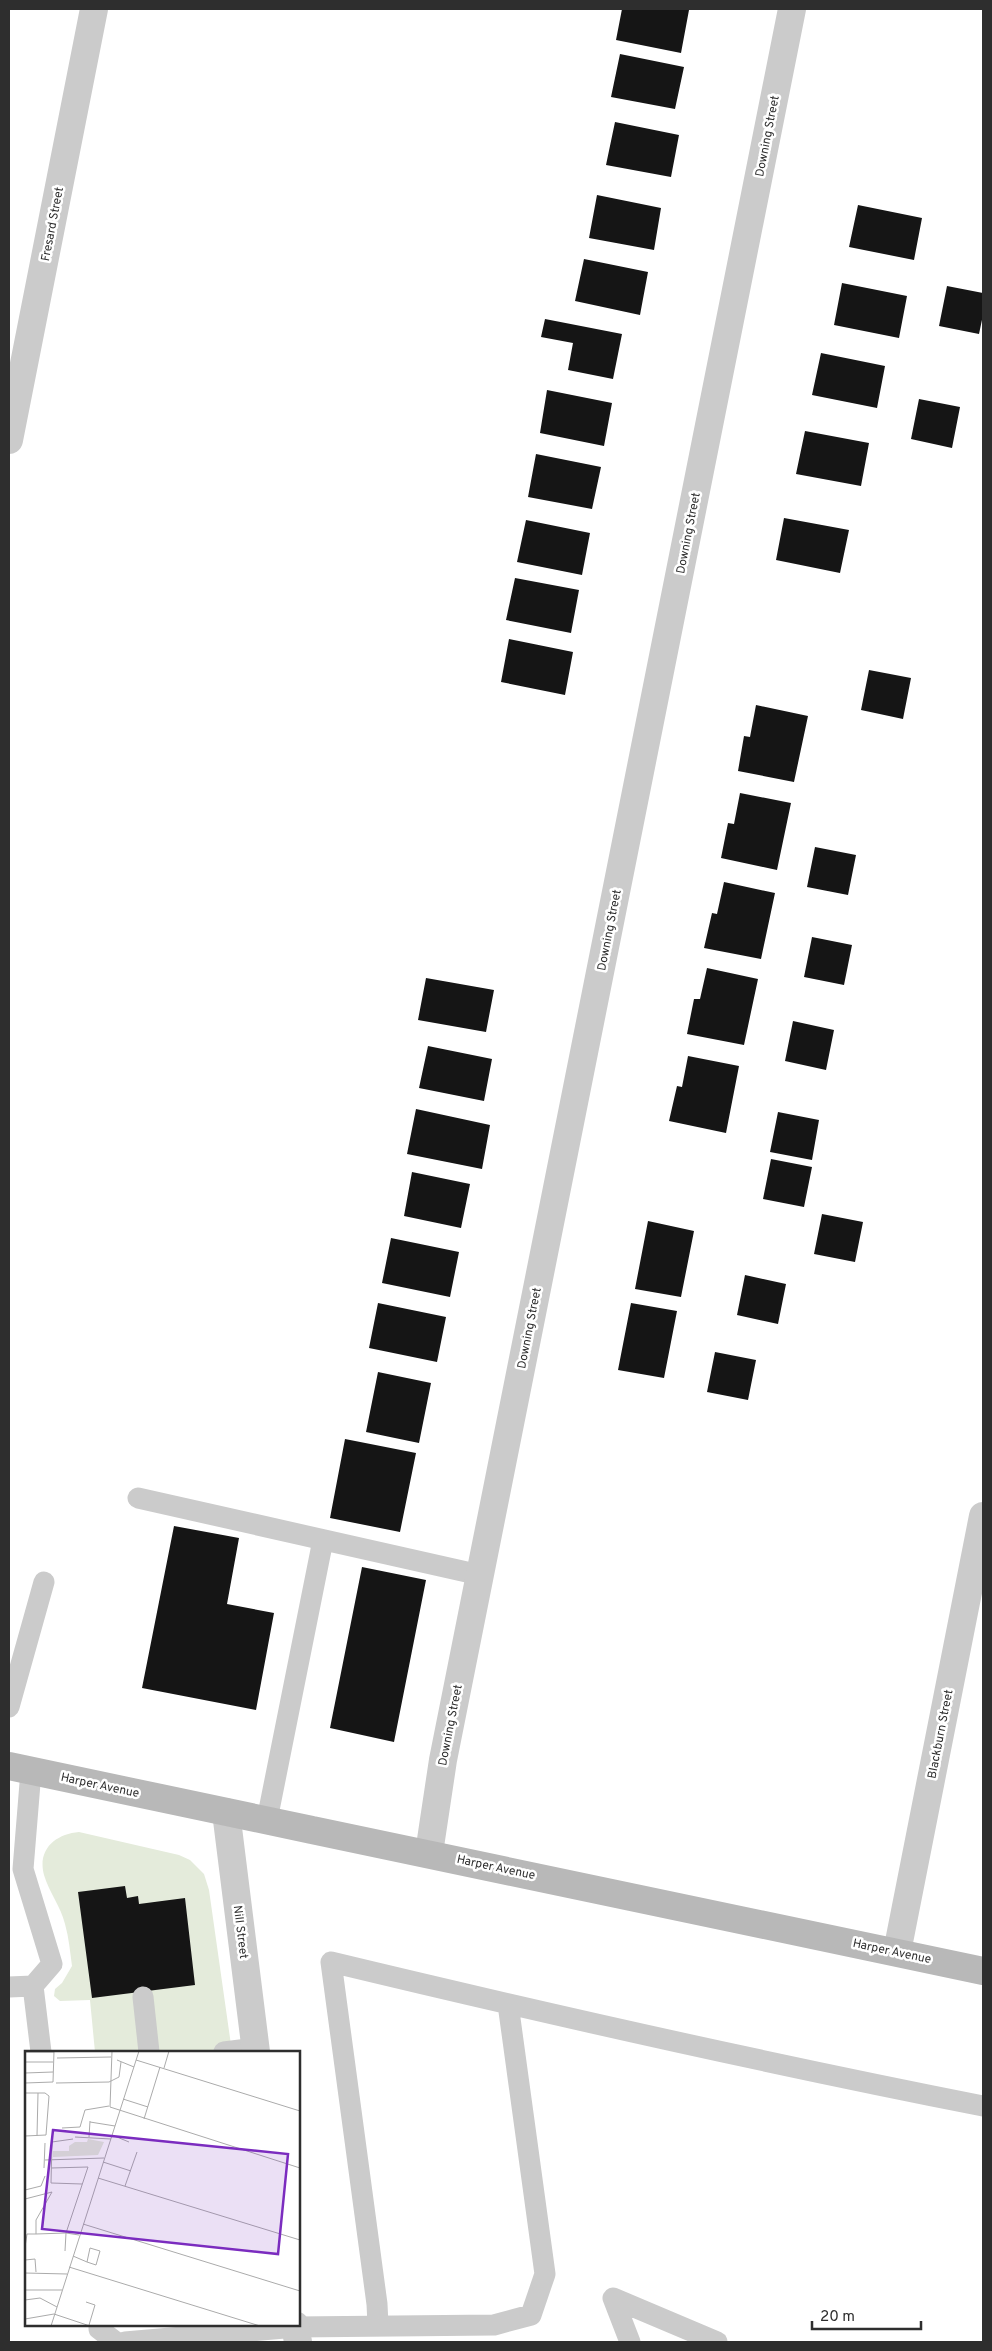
<svg xmlns="http://www.w3.org/2000/svg" width="992" height="2351" font-family="Overpass,sans-serif">
<rect width="100%" height="100%" fill="#fff"/>
<path fill="#e4ebdb" d="M 79,1832 L 179,1855 L 190,1860 L 204,1874 L 209,1890 L 232,2052 L 95,2052 L 90,2000 L 60,2001 L 54,1996 L 55,1989 L 62,1983 L 72,1966 C 70,1952 69,1938 65,1924 C 61,1907 49,1892 44,1875 C 37,1849 56,1834 79,1832 Z"/>
<path fill="#151515" d="M 622,9 L 689,10 L 681,53 L 616,40 Z
M 620,54 L 684,67 L 675,109 L 611,97 Z
M 615,122 L 679,135 L 671,177 L 606,165 Z
M 597,195 L 661,208 L 654,250 L 589,238 Z
M 858,205 L 922,218 L 914,260 L 849,247 Z
M 584,259 L 648,272 L 640,315 L 575,301 Z
M 842,283 L 907,296 L 899,338 L 834,325 Z
M 947,286 L 983,293 L 983,315 L 979,334 L 939,326 Z
M 545,319 L 622,334 L 613,379 L 568,370 L 573,343 L 541,337 Z
M 821,353 L 885,366 L 877,408 L 812,395 Z
M 547,390 L 612,403 L 604,446 L 540,433 Z
M 919,399 L 960,407 L 952,448 L 911,439 Z
M 805,431 L 869,443 L 861,486 L 796,474 Z
M 536,454 L 601,467 L 592,509 L 528,497 Z
M 784,518 L 849,530 L 840,573 L 776,560 Z
M 526,520 L 590,533 L 582,575 L 517,562 Z
M 515,578 L 579,590 L 571,633 L 506,620 Z
M 509,639 L 573,652 L 565,695 L 501,682 Z
M 869,670 L 911,678 L 903,719 L 861,710 Z
M 756,705 L 808,716 L 794,782 L 738,771 L 744,736 L 750,737 Z
M 740,793 L 791,803 L 777,870 L 721,858 L 728,823 L 734,824 Z
M 815,847 L 856,855 L 848,895 L 807,887 Z
M 724,882 L 775,893 L 761,959 L 704,948 L 712,913 L 717,914 Z
M 812,937 L 852,945 L 844,985 L 804,977 Z
M 707,968 L 758,979 L 744,1045 L 687,1034 L 694,999 L 700,999 Z
M 426,978 L 494,990 L 486,1032 L 418,1020 Z
M 793,1021 L 834,1030 L 826,1070 L 785,1061 Z
M 428,1046 L 492,1059 L 484,1101 L 419,1088 Z
M 688,1056 L 739,1066 L 726,1133 L 669,1121 L 677,1086 L 682,1087 Z
M 416,1109 L 490,1125 L 482,1169 L 407,1154 Z
M 778,1112 L 819,1120 L 812,1160 L 770,1152 Z
M 771,1159 L 812,1167 L 804,1207 L 763,1199 Z
M 412,1172 L 470,1184 L 461,1228 L 404,1216 Z
M 822,1214 L 863,1222 L 855,1262 L 814,1254 Z
M 648,1221 L 694,1231 L 681,1297 L 635,1289 Z
M 391,1238 L 459,1252 L 450,1297 L 382,1283 Z
M 745,1275 L 786,1284 L 778,1324 L 737,1315 Z
M 378,1303 L 446,1317 L 437,1362 L 369,1348 Z
M 631,1303 L 677,1311 L 664,1378 L 618,1370 Z
M 715,1352 L 756,1360 L 748,1400 L 707,1392 Z
M 378,1372 L 431,1383 L 419,1443 L 366,1432 Z
M 345,1439 L 416,1453 L 400,1532 L 330,1518 Z
M 174,1526 L 239,1538 L 227,1604 L 274,1613 L 256,1710 L 142,1688 Z
M 362,1567 L 426,1580 L 394,1742 L 330,1728 Z
M 125,1886 L 127,1898 L 138,1896 L 139,1904 L 185,1898 L 195,1985 L 92,1998 L 78,1892 Z"/>
<g fill="none" stroke-linecap="round" stroke-linejoin="round">
<path stroke="#cbcbcb" stroke-width="21" d="M 138,1498 L 480,1575
M 9,1707 L 44,1582
M 267,1820 L 323,1540
M 33,1986 L 41,2052
M 9,1987 L 33,1986 L 52,1964 L 23,1869 L 31,1771
M 143,1997 L 149,2052
M 224,2052 L 256,2048
M 99,2325 L 99,2329 L 116,2342
M 378,2325 L 377,2304 L 331,1962 C 547,2014 765,2063 983,2106
M 125,2342 L 296,2327 L 494,2325 L 531,2315 L 545,2274 L 508,2004
M 630,2342 L 613,2298 L 717,2342"/>
<path stroke="#cbcbcb" stroke-width="28" d="M 9,440 L 94,9
M 226,1812 L 256,2052
M 429,1853 L 443,1760 L 792,9
M 897,1952 L 983,1516
M 295,2325 L 298,2342"/>
<path stroke="#b8b8b8" stroke-width="28" d="M 9,1766 C 110,1787 211,1809 312,1830 C 536,1876 760,1922 983,1971"/>
</g>
<g text-anchor="middle" stroke-width="5" stroke-linejoin="round" paint-order="stroke">
<g font-size="12" fill="#2e2e2e" stroke="#fff">
<text transform="translate(767 136) rotate(-79)" y="4">Downing Street</text>
<text transform="translate(52 224) rotate(-79)" y="4">Fresard Street</text>
<text transform="translate(688 533) rotate(-79)" y="4">Downing Street</text>
<text transform="translate(609 930) rotate(-79)" y="4">Downing Street</text>
<text transform="translate(529 1328) rotate(-79)" y="4">Downing Street</text>
<text transform="translate(450 1725) rotate(-79)" y="4">Downing Street</text>
<text transform="translate(940 1734) rotate(-79)" y="4">Blackburn Street</text>
<text transform="translate(100 1785) rotate(12)" y="4">Harper Avenue</text>
<text transform="translate(496 1867) rotate(12)" y="4">Harper Avenue</text>
<text transform="translate(241 1932) rotate(83)" y="4">Nill Street</text>
<text transform="translate(892 1951) rotate(12)" y="4">Harper Avenue</text>
</g>
</g>
<g transform="translate(25 2051)">
<rect width="275" height="275" fill="#fff"/>
<path d="M 63,88 L 79,91 L 73,104 L 28,106 L 28,100 L 44,100 L 44,95 L 50,91 L 62,91 Z" fill="#e4ebdb"/>
<path fill="none" stroke="#ababab" stroke-width="1" d="M 87,0 L 85,56 L 275,117M 0,1 L 29,1M 32,7 L 86,6M 92,9 L 109,16M 111,9 L 275,60M 0,11 L 28,11M 139,17 L 144,0M 0,22 L 28,21M 0,32 L 28,31 L 29,0M 31,32 L 84,31 L 94,26 L 96,11M 0,42 L 20,42 L 24,45 L 21,84 L 0,85M 98,48 L 123,56M 119,68 L 135,16M 65,71 L 90,75M 37,77 L 55,76 L 60,59 L 84,55M 87,84 L 104,91M 12,85 L 13,42M 50,86 L 86,88M 64,86 L 65,70M 48,88 L 27,91 L 26,132 L 57,133M 20,109 L 79,107M 78,111 L 106,120M 19,117 L 20,92M 26,117 L 63,116 L 41,182 L 54,184M 73,127 L 275,189M 100,135 L 112,101M 0,139 L 16,135 L 20,125M 0,148 L 27,141 L 11,169 L 11,183 L 41,182 L 40,200M 58,173 L 275,240M 0,196 L 2,183 L 11,183M 48,205 L 62,211 L 71,214 L 75,200 L 65,197 L 62,211M 0,209 L 10,208 L 11,221M 44,216 L 235,275M 0,222 L 42,223M 0,239 L 37,239M 0,249 L 15,247 L 32,256M 61,251 L 70,254 L 64,274M 0,268 L 29,263 L 65,275M 26,275 L 114,0"/>
<path fill="#7b2cbf" fill-opacity="0.15" stroke="#7b2cbf" stroke-width="2.5" d="M 28,79 L 263,103 L 253,203 L 17,178 Z"/>
<rect width="275" height="275" fill="none" stroke="#2e2e2e" stroke-width="2.5"/>
</g>
<rect width="992" height="2351" fill="none" stroke="#2e2e2e" stroke-width="20"/>
<path d="M812 2321v8h109v-8" fill="none" stroke="#2e2e2e" stroke-width="2.5"/>
<text x="820" y="2321" font-size="15" fill="#2e2e2e" stroke="#ffffff" stroke-width="4" paint-order="stroke">20 m</text>
</svg>
